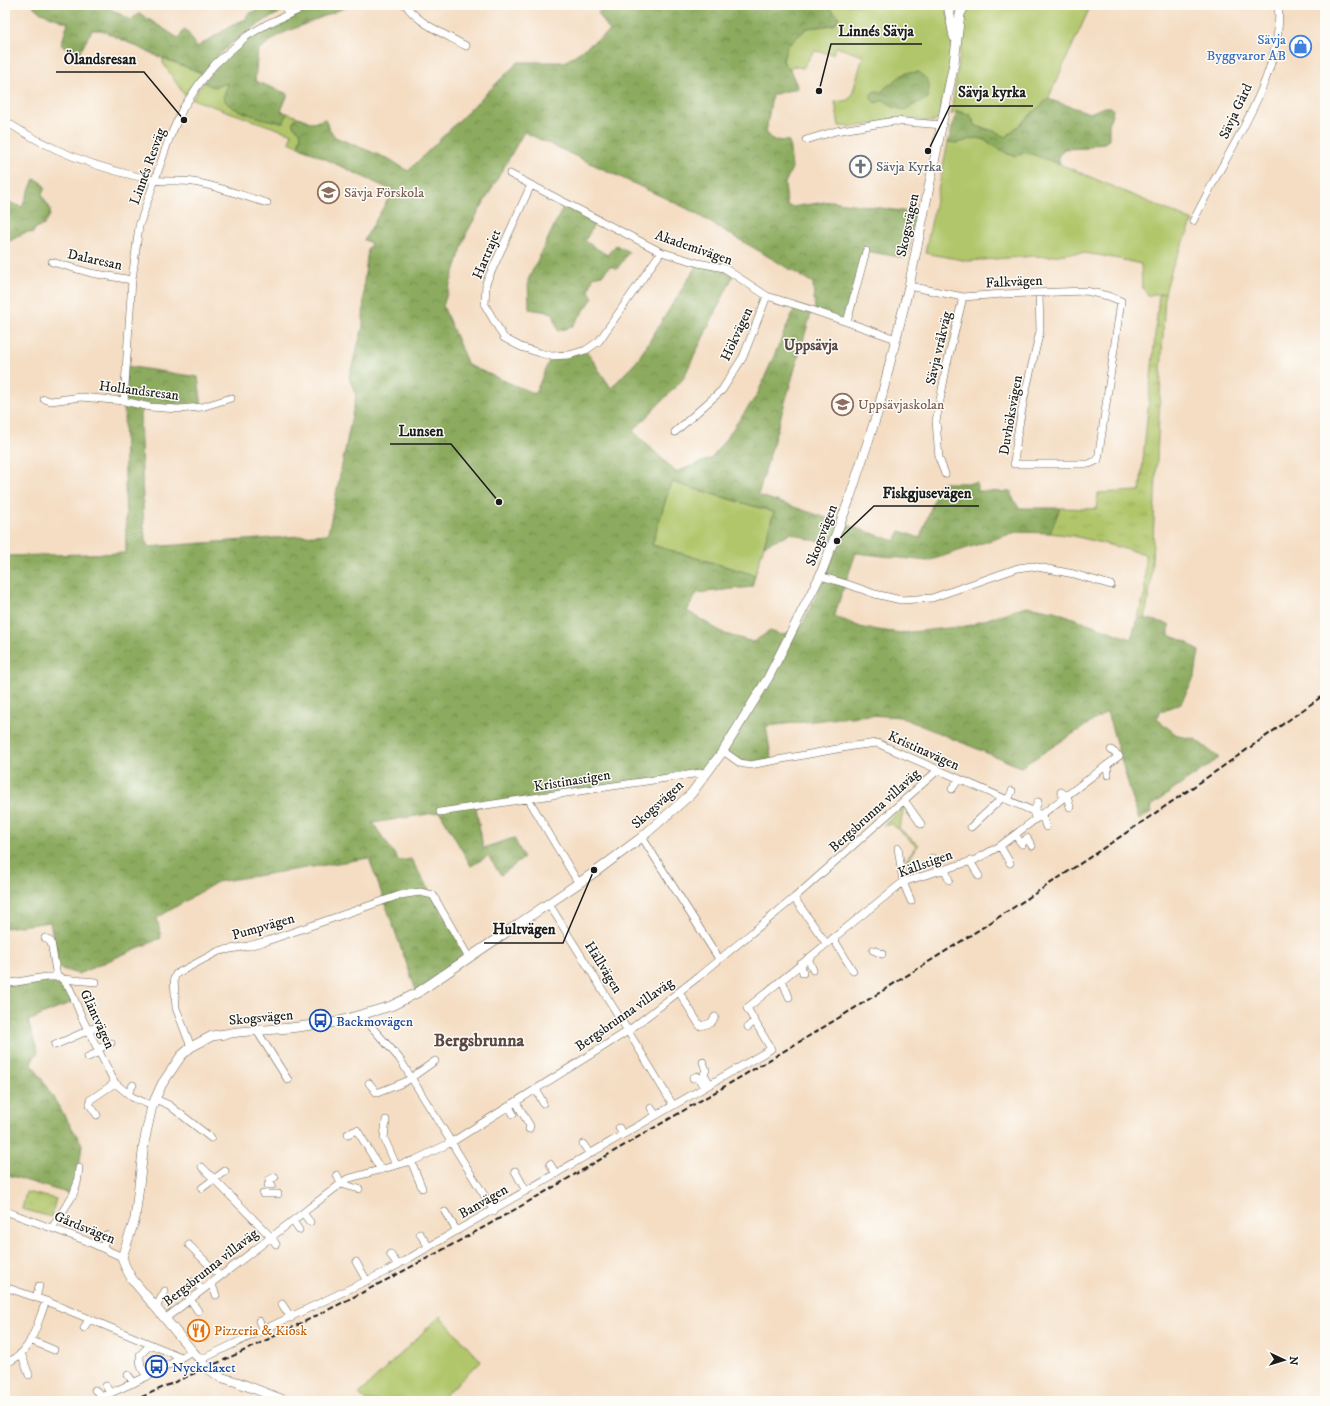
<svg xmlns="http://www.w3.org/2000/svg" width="1330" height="1406" font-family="'IM FELL DW Pica',serif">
<defs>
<pattern id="forest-crowns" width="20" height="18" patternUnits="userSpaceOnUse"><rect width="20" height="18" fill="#8cab5f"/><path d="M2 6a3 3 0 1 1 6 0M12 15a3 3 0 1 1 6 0" fill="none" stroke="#728a4e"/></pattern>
<pattern id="park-tufts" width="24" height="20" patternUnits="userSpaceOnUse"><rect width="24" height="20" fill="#b1c66b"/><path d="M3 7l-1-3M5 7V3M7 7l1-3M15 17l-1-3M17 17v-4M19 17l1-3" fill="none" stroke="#98aa5c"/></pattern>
</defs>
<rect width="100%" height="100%" fill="#fdfcf7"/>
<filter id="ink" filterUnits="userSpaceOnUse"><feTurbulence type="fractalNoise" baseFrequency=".025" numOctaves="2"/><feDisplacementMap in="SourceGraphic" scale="8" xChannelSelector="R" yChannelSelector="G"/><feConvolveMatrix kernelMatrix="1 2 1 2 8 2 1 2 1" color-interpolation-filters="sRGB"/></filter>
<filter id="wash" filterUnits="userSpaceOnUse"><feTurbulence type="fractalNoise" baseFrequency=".012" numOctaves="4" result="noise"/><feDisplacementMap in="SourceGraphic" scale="16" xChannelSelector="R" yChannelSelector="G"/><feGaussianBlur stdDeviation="0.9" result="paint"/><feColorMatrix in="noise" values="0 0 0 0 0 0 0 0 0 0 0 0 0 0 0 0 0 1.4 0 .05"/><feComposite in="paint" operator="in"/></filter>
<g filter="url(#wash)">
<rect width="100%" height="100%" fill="#f4ddc3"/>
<path fill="#b1c66b" stroke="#667144" d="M 818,5 L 945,5 C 947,13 950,21 951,29 C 956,55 945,87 940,112 L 937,120 L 932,122 L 902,118 L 894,121 L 854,127 L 839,126 L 835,102 L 848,100 L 852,95 L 863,56 L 836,47 L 833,54 L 814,51 L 803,68 L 792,66 L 790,70 L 785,66 L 783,60 L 787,46 L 807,28 L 834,25 L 839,18 L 832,10 Z
M 972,5 L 1091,5 L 1048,99 L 1006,137 L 994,131 L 976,126 L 970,115 L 957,111 L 951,115 L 961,46 L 960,47 L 964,10 Z
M 163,58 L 202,73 L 185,96 L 163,63 Z
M 204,82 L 216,87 L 224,84 L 228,84 L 284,122 L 287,113 L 298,117 L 293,122 L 294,126 L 300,130 L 301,136 L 298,146 L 289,142 L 292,134 L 192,99 Z
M 975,138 L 983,139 L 1008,154 L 1016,156 L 1026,152 L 1060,164 L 1193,221 L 1172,268 L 1165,293 L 1149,296 L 1142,287 L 1141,264 C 1122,260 1092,252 1073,253 C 1060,254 1048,258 1035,256 L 968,261 L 925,253 L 948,142 L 958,143 Z
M 671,482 L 774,512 L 755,575 L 652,545 Z
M 905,806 L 899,828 L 918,845 L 903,869 L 902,866 L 916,846 L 892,824 L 883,826 Z
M 440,1316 L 481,1361 L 439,1401 L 366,1401 L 359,1394 Z"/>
<path fill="url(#forest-crowns)" stroke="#54643e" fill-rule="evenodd" d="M 32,5 L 103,5 L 131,20 L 139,13 L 178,38 L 181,35 L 184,29 L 186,30 L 197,47 L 236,23 L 246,19 L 247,15 L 265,5 L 279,5 L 281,9 L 279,13 C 248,29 225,46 202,73 L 157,56 L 101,30 L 92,30 L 79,54 L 61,45 L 68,23 L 41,13 Z
M 316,5 L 351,5 L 281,34 L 258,50 L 255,81 L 288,94 L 281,111 L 287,113 L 284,122 C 272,123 238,112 229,105 C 226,103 225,100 223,97 L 228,84 C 216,83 218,92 204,82 C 219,64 237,45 257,33 C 275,21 296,13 316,5 Z
M 605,5 L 818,5 L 832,10 L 839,17 L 834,25 L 807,28 L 787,46 L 783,60 L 785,66 L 790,70 L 798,88 L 772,95 L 766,133 L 772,140 L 789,141 L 792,168 L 785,183 L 787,205 L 792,207 L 831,201 L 916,213 L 908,253 L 904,258 L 866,251 L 847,322 L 815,311 L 813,283 L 686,208 L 524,132 L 467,232 L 443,306 L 468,365 L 535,394 L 551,356 L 586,350 L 611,388 L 637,361 L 698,263 L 734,274 L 683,379 L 633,431 L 676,472 L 712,458 L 757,395 L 796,305 L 812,310 L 758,495 L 895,541 L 900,531 L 920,538 L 940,483 L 977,483 L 977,491 L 1012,492 L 1012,497 L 1019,508 L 1060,508 L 1050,533 L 1016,532 L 928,561 L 856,553 L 834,616 L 863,628 L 901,633 L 967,626 L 1026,606 L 1054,611 L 1131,639 L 1138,617 L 1169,624 L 1169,635 L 1186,642 L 1199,651 L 1195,676 L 1181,703 L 1159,712 L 1157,719 L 1178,736 L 1195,739 L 1219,758 L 1152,805 L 1151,813 L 1139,820 L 1107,712 L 1021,767 L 900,717 L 869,715 L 766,726 L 772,762 L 750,765 L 723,752 L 707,772 L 476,807 L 483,848 L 514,838 L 524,858 L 501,875 L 488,856 L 471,866 L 440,812 L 373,823 L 399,861 L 411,859 L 469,958 L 417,993 L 369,858 L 217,882 L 157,918 L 161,938 L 78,974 L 59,968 L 50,922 L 5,928 L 5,556 L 126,553 L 124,401 L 126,366 L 198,377 L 202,407 L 150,407 L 140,413 L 144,531 L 148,547 L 328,534 L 356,396 L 349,377 L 363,327 L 364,282 L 368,249 L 371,243 L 364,240 L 393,191 L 298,146 L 301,137 L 300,131 L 293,126 L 293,121 L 298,117 L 313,123 L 325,119 L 329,128 L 335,137 L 391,160 L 408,171 L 518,62 L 565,62 L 610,31 L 598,13 ZM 671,482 L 774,512 L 764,545 L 791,533 L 812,540 L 838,543 L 825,577 L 801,627 L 782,635 L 770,631 L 753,642 L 725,634 L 687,611 L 697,593 L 752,587 L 755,575 L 652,545 Z
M 919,72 C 930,81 930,84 928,98 L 904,110 L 893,107 L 884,100 L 875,103 L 871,99 L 871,94 L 875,91 L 882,92 L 885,88 L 905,73 Z
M 1048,99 L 1090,113 L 1104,107 L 1111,107 L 1113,110 L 1109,124 L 1109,140 L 1104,143 L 1095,144 L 1087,148 L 1064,149 L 1058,157 L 1060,164 L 1026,152 L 1016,156 L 1008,154 L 983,139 L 975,138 L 958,143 L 948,142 L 957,111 L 970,115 L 976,126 L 994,131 L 1006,137 Z
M 34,179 L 40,181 L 45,187 L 42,195 L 50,209 L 50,215 L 44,225 L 36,228 L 33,233 L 26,232 L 10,241 L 5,241 L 5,206 L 8,202 L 22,207 Z
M 565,203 L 597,219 L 585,241 L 607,255 L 616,245 L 629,252 L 617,269 L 610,266 L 602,275 L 593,277 L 589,291 L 593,298 L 572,327 L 558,331 L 553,313 L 529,309 L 528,280 Z
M 61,977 L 75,1001 L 28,1021 L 38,1052 L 31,1062 L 82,1144 L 77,1184 L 73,1195 L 5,1174 L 5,984 Z"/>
<path fill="url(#park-tufts)" stroke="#667144" d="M 1165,293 L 1151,581 L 1145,619 L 1138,617 L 1145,593 L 1145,554 L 1074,536 L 1050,533 L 1060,508 L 1096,509 L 1098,493 L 1140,491 L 1159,294 Z
M 26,1192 L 56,1199 L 51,1217 L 22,1209 Z"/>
</g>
<g filter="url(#ink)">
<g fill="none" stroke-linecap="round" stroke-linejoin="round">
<defs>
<path id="minor" d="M 283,5 L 289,14
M 406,5 C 417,23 448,36 466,46
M 5,121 C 49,150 102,170 154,180 C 167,182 180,180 193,182 C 218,186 243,196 267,203
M 806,140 L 836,131 L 894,121 L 942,125
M 510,174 L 661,252 L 698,263 L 724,268 L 767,296 L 812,310 L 896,339
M 531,185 L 486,283 L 485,305 L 504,338 L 521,347 L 540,353 L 551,356 L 569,355 L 586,350 L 599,341 L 661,252
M 1193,221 C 1201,206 1208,192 1216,177 C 1242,131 1285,60 1278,5
M 52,262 L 91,273 L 132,280
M 909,286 L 963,297 L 1003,294 L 1086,291 L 1108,296 L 1121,301 L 1098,460 L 1089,464 L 1014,464 L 1017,437 L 1024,398 L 1040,331 L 1039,293
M 847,322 L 866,251
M 44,399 L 51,401 L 81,397 L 124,401 L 150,407 L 178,409 L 202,407 L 231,398
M 124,401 L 132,280 L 139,226 L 169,139 L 183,108 L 199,84 L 215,64 L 247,36 L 267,24 L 310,5
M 675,432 L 722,390 L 743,357 L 767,296
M 945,474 L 939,458 L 936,421 L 947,364 L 963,297
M 820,576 L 847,584 L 875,594 L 901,600 L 932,598 L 1018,568 L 1032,566 L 1074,574 L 1111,585
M 723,751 L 740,763 L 750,765 L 853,746 L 877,743 L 1042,815 L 1046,827
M 1107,765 L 1108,775
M 952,789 L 959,779
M 1061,792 L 1067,796 L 1070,807
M 529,800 L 579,884
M 904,800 L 921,824
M 1008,800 L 1012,791
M 440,812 L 707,772
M 1034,815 L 1034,811 L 1038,802
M 971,827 L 1002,798
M 1015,835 L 1022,844 L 1027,838 L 1032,846
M 642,837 L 719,959
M 1000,846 L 1010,863
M 898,848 L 903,882 L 911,901
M 932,858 L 939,871
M 970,861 L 979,876
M 945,869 L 949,880
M 794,898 L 826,943
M 549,904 L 628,1031 L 673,1105
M 45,938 L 51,942 L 57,977
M 833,938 L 853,971
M 873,950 L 882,954
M 808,958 L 813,970
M 801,964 L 803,973
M 62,979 L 96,982
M 782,980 L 789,997
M 5,984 L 46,977 L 61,977 L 70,989 L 82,1018 L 115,1083 L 132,1097 L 152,1106
M 679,992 L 700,1026 L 711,1023 L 715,1017
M 362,1016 L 399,1058 L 494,1211
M 748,1027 L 754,1021
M 257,1031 L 288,1080
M 55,1045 L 96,1027
M 191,1047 L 176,1008 L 174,979 L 176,974 L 219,951 L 248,946 L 267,941 L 400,895 L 420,892 L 433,895 L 469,958
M 98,1049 L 111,1043
M 88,1057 L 99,1052
M 703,1062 L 706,1070 L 704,1074 L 710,1084
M 693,1078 L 697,1076 L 704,1087
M 369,1083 L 377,1093 L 405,1082 L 435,1061
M 536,1089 L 543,1103
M 128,1093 L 133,1085
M 155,1099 L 169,1105 L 211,1138
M 516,1102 L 530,1126 L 529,1129
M 509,1106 L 513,1114
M 651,1108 L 656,1115
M 97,1115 L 90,1105 L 90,1100 L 115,1083
M 386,1120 L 384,1138 L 396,1165
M 619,1128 L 623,1134
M 348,1134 L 357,1130 L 381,1170
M 583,1144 L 590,1154
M 411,1161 L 422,1188
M 550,1164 L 556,1174
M 202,1167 L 271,1237 L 276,1244
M 515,1171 L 526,1191
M 337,1175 L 341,1184 L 359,1189
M 269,1180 L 275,1177
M 268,1185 L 272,1185
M 202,1188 L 225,1171
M 263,1194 L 278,1194
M 5,1211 L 87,1241 L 122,1257
M 445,1212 L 457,1231
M 303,1213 L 310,1222
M 293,1221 L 299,1230
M 52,1228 L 73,1195 L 77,1184 L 79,1168
M 420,1234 L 429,1247
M 189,1245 L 220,1276
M 103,1248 L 106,1235
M 390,1254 L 398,1265
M 356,1262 L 367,1281
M 193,1282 L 203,1289
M 211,1283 L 216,1295
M 5,1287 L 46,1301 L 181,1357
M 36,1298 L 39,1286
M 190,1299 L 198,1311
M 282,1304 L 291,1318
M 156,1307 L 165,1291
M 166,1318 L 347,1179 L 415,1160 L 452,1142 L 628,1031 L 698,977 L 794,898 L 938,770
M 259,1321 L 263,1331
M 84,1328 L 89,1319
M 30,1340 L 54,1350
M 21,1353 L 29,1375
M 200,1360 L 387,1271 L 771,1049 L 747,1008 L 903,882 L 975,860 L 1000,846 L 1119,756 L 1111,750
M 5,1363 C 31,1356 37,1323 46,1301
M 128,1375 L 134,1383
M 148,1376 C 141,1370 140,1365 140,1355 L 150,1345
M 106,1386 L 110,1393
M 95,1390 L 103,1396
M 93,1401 L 157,1372 L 192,1351"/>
<path id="tertiary" d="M 948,5 L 954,37
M 286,1401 L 237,1382 L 220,1377 L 210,1370 L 192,1351 L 132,1279 L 125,1266 L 122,1257 L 135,1219 L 144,1143 L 152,1106 L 162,1084 L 181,1056 L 191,1047 L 212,1036 L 238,1032 L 290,1028 L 336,1022 L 391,1006 L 417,993 L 598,870 L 642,837 L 691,794 L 723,751 L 768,678 L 820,576 L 848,503 L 878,411 L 909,286 L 954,63 L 960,14 L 965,5"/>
</defs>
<use href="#minor" stroke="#686056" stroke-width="8"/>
<use href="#tertiary" stroke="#686056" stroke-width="10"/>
<use href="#minor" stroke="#fff" stroke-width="7"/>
<use href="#tertiary" stroke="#fff" stroke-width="9"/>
<path stroke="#1c1c1c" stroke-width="2" stroke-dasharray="6 3" stroke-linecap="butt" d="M 133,1401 C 183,1378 235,1356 285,1331 C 339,1305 393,1277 446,1248 C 526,1205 603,1157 681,1112 C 903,983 1117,844 1325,694"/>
</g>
</g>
<defs>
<symbol id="shop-ring" viewBox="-11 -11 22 22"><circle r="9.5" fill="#fdfcf7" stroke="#3f7fe0" stroke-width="1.5"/><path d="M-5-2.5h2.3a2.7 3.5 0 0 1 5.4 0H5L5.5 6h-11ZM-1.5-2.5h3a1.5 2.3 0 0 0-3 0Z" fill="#3f7fe0"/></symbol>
<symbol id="church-ring" viewBox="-11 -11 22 22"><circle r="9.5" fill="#fdfcf7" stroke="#6b7280" stroke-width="1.5"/><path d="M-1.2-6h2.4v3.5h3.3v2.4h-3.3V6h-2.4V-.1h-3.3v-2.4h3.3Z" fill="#6b7280"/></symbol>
<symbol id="school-ring" viewBox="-11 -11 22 22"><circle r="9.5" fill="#fdfcf7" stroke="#8d6e63" stroke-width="1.5"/><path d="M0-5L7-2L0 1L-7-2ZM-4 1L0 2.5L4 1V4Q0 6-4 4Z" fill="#8d6e63"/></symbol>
<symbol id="bus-ring" viewBox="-11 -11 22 22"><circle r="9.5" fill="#fdfcf7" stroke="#1a4fb4" stroke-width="1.5"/><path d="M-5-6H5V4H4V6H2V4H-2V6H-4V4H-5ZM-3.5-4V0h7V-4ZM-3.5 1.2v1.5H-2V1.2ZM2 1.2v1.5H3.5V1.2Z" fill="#1a4fb4"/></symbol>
<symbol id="restaurant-ring" viewBox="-11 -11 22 22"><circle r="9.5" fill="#fdfcf7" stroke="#e8710a" stroke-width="1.5"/><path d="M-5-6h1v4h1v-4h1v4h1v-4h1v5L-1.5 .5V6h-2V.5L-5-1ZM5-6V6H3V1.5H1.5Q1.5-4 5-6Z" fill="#e8710a"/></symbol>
</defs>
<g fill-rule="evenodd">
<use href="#shop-ring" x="1288" y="34" width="25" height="25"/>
<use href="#church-ring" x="848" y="154" width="25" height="25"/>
<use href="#school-ring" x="316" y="180" width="25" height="25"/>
<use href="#school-ring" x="830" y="392" width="25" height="25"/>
<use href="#bus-ring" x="308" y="1008" width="25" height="25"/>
<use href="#restaurant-ring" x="186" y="1318" width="25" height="25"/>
<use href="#bus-ring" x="144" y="1354" width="25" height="25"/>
</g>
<g text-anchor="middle" stroke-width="3" stroke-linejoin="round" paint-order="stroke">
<g font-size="14" fill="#366cbe" stroke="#fdfcf7" text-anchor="end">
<text x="1286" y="44">Sävja<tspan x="1286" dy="16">Byggvaror AB</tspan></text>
</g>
<g font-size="14" fill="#1c1c1c" stroke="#fdfcf7">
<text transform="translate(1235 111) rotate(-65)" y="5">Sävja Gård</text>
<text transform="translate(147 166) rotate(-70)" y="5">Linnés Resväg</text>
<text transform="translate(907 225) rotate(-78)" y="5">Skogsvägen</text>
<text transform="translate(694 247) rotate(19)" y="5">Akademivägen</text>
<text transform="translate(486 254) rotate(-67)" y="5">Hartrajet</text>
<text transform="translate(95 259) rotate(12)" y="5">Dalaresan</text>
<text transform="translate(1014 281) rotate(-3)" y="5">Falkvägen</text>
<text transform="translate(736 334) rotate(-65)" y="5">Hökvägen</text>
<text transform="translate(938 348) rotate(-77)" y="5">Sävja vråkväg</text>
<text transform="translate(139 390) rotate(7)" y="5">Hollandsresan</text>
<text transform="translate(1010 415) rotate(-80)" y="5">Duvhöksvägen</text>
<text transform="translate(821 535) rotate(-69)" y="5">Skogsvägen</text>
<text transform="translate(924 750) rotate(24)" y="5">Kristinavägen</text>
<text transform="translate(572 780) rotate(-9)" y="5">Kristinastigen</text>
<text transform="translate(657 804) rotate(-42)" y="5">Skogsvägen</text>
<text transform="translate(874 810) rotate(-42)" y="5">Bergsbrunna villaväg</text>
<text transform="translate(925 863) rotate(-20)" y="5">Källstigen</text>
<text transform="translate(263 926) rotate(-16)" y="5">Pumpvägen</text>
<text transform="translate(604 967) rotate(58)" y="5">Hällvägen</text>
<text transform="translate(624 1014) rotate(-35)" y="5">Bergsbrunna villaväg</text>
<text transform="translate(261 1017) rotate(-5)" y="5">Skogsvägen</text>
<text transform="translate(98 1019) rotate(65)" y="5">Gläntvägen</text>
<text transform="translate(483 1201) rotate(-30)" y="5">Banvägen</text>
<text transform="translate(85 1227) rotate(22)" y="5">Gårdsvägen</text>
<text transform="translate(210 1267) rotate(-38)" y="5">Bergsbrunna villaväg</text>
</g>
<g font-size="14" fill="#5b616d" stroke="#fdfcf7" text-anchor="start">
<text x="876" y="171">Sävja Kyrka</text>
</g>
<g font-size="14" fill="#785e54" stroke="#fdfcf7" text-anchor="start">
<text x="344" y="197">Sävja Förskola</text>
<text x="858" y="409">Uppsävjaskolan</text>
</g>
<g font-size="14" fill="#164399" stroke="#fdfcf7" text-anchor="start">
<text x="336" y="1026">Backmovägen</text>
<text x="172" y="1372">Nyckelaxet</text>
</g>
<g font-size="14" fill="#c56008" stroke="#fdfcf7" text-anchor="start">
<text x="214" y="1335">Pizzeria &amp; Kiosk</text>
</g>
<g font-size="15" font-weight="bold" fill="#5b4844" stroke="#fdfcf7">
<text x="811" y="350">Uppsävja</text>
</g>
<g font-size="18" font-weight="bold" fill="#5b4844" stroke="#fdfcf7">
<text x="479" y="1046">Bergsbrunna</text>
</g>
</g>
<path fill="none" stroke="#1c1c1c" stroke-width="1.5" d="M819 91L831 44H922M184 120L144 72H56M928 151L950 106H1033M499 502L451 444H390M837 541L874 506H979M594 870L563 943H484"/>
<g fill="#1c1c1c" stroke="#fdfcf7" stroke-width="1.5">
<circle cx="819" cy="91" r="4"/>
<circle cx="184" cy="120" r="4"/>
<circle cx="928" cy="151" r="4"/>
<circle cx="499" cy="502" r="4"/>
<circle cx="837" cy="541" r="4"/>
<circle cx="594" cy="870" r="4"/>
</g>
<g font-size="15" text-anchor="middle" font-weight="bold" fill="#1c1c1c" stroke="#fdfcf7" stroke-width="3" stroke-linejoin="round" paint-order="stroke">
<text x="876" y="36">Linnés Sävja</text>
<text x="100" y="64">Ölandsresan</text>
<text x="992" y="97">Sävja kyrka</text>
<text x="421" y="436">Lunsen</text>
<text x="927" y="498">Fiskgjusevägen</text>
<text x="524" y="934">Hultvägen</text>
</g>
<rect width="1330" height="1406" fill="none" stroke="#fdfcf7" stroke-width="20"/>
<g transform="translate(1284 1360) rotate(94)" stroke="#fdfcf7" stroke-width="3" paint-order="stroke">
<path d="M0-3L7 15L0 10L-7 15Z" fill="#1c1c1c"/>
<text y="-6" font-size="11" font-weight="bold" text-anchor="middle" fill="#1c1c1c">N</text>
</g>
</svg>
